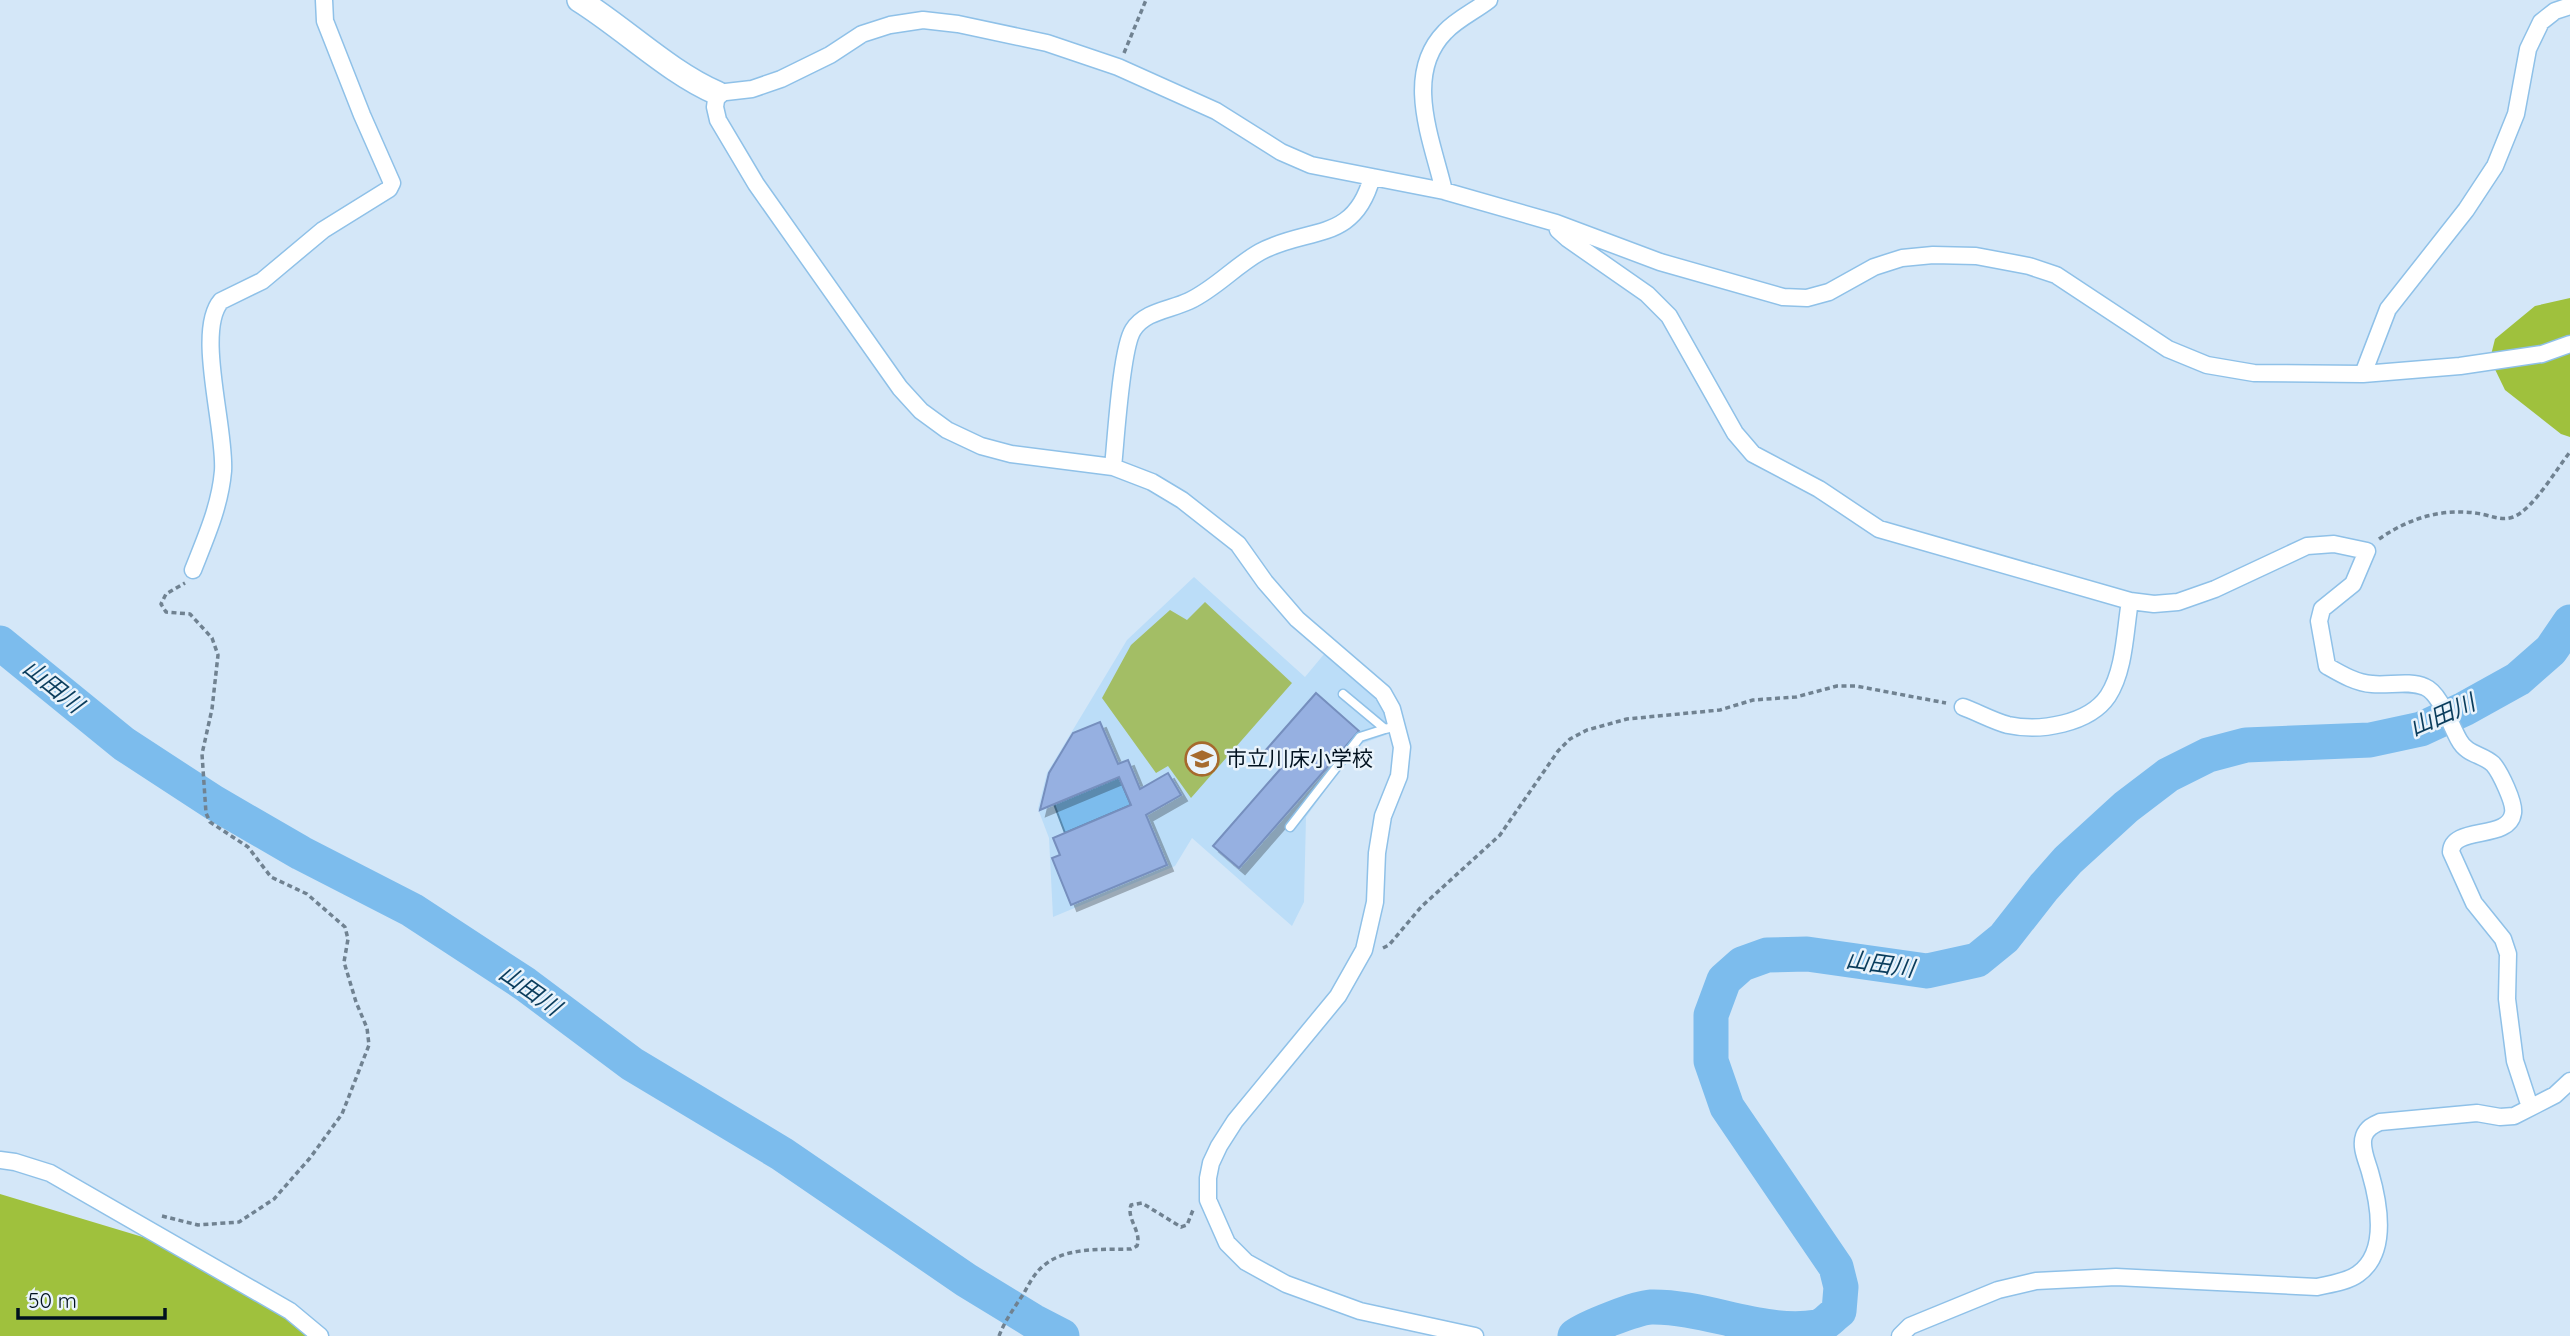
<svg xmlns="http://www.w3.org/2000/svg" width="2570" height="1336" font-family="Quicksand,'Noto Sans JP',sans-serif">
<defs>
<filter id="shadow"><feDropShadow dx="6" dy="6" stdDeviation="0" flood-color="#0004"/></filter>
</defs>
<rect width="100%" height="100%" fill="#d4e7f8"/>
<path fill="#bbddf8" d="M 1194,577 L 1305,677 L 1325,653 L 1379,702 L 1385,711 L 1391,733 L 1358,745 L 1306,817 L 1304,902 L 1292,926 L 1192,838 L 1175,866 L 1053,917 L 1049,838 L 1038,809 L 1047,773 L 1127,640 Z"/>
<path fill="#a3be65" d="M 1205,602 L 1292,683 L 1191,798 L 1168,766 L 1156,773 L 1102,698 L 1131,645 L 1170,610 L 1187,620 Z"/>
<path fill="#9fc13d" d="M 2570,298 L 2570,437 L 2561,434 L 2505,390 L 2490,359 L 2495,339 L 2535,306 Z
M 0,1194 L 146,1238 L 276,1304 L 326,1336 L 0,1336 Z"/>
<path fill="#7cbced" stroke="#5789af" stroke-width="2" d="M 1119,777 L 1131,805 L 1065,833 L 1054,804 Z"/>
<g fill="none" stroke-linecap="round" stroke-linejoin="round">
<path stroke="#7cbced" stroke-width="35" d="M 0,643 L 124,744 L 213,802 L 301,853 L 412,910 L 525,984 L 632,1064 L 782,1154 L 966,1280 L 1033,1321 L 1062,1336
M 1575,1336 C 1587,1327 1636,1308 1651,1307 C 1706,1306 1762,1336 1817,1327 C 1825,1325 1832,1316 1839,1311 L 1841,1287 L 1836,1267 L 1727,1107 L 1711,1061 L 1711,1015 L 1724,980 L 1742,964 L 1767,955 L 1807,954 L 1927,971 L 1977,960 L 2004,938 L 2044,887 L 2068,860 L 2126,807 L 2168,775 L 2208,755 L 2246,745 L 2370,740 L 2421,729 L 2464,709 L 2518,679 L 2551,650 L 2570,622"/>
</g>
<path fill="#96b0e1" stroke="#768fbe" stroke-width="2" filter="url(#shadow)" d="M 1316,693 L 1359,731 L 1239,868 L 1213,846 L 1283,766 L 1265,751 Z
M 1100,722 L 1118,764 L 1128,760 L 1140,789 L 1168,773 L 1181,795 L 1146,815 L 1167,865 L 1071,905 L 1052,858 L 1060,855 L 1053,838 L 1131,805 L 1119,777 L 1040,810 L 1049,773 L 1073,733 Z"/>
<g fill="none" stroke-linecap="round" stroke-linejoin="round">
<defs>
<path id="lane" d="M 1343,694 L 1385,729 L 1389,728
M 1290,827 L 1360,737 L 1385,729"/>
<path id="street" d="M 1444,191 C 1432,140 1403,75 1445,32 C 1457,19 1475,11 1489,0
M 1556,223 L 1558,230 L 1568,239 L 1647,294 L 1669,316 L 1735,433 L 1753,454 L 1819,489 L 1879,529 L 2130,601 L 2154,604 L 2178,602 L 2215,589 L 2307,546 L 2334,544 L 2367,551 L 2353,584 L 2322,609 L 2319,621 L 2327,666 C 2341,674 2356,683 2372,684 C 2388,686 2409,680 2425,687 C 2440,693 2451,726 2459,740 C 2467,755 2482,754 2493,764 C 2500,772 2515,803 2513,813 C 2509,841 2452,825 2451,852 L 2474,903 L 2503,939 L 2508,954 L 2507,999 L 2515,1061 L 2530,1107
M 2363,374 L 2388,309 L 2466,210 L 2495,166 L 2516,114 L 2528,49 L 2541,22 L 2555,11 L 2570,6
M 1113,467 C 1116,439 1121,349 1133,330 C 1145,311 1170,310 1189,301 C 1215,289 1235,266 1260,252 C 1308,226 1354,244 1372,177
M 193,570 C 206,537 220,506 223,471 C 226,429 195,331 221,301 L 262,281 L 323,230 L 389,189 L 392,183 L 362,115 L 325,21 L 324,0
M 1963,707 C 1977,712 1993,721 2008,725 C 2040,732 2089,724 2108,696 C 2125,670 2125,630 2130,601
M 0,1160 L 15,1162 L 50,1173 L 290,1311 L 320,1336
M 1475,1336 L 1360,1311 L 1286,1284 L 1246,1262 L 1227,1243 L 1208,1200 L 1208,1178 L 1211,1163 L 1219,1146 L 1235,1121 L 1338,996 L 1364,950 L 1375,902 L 1377,853 L 1383,816 L 1399,776 L 1402,747 L 1392,709 L 1383,693 L 1297,619 L 1265,582 L 1238,544 L 1182,500 L 1152,482 L 1113,467 L 1011,454 L 981,446 L 947,430 L 921,411 L 900,388 L 756,184 L 718,120 L 715,107 L 717,93 L 752,89 L 781,79 L 830,55 L 862,34 L 890,25 L 923,20 L 958,24 L 1047,43 L 1118,67 L 1216,111 L 1281,152 L 1311,165 L 1444,191 L 1556,223 L 1660,262 L 1783,297 L 1807,298 L 1829,292 L 1874,267 L 1902,258 L 1933,255 L 1976,256 L 2029,266 L 2056,275 L 2168,349 L 2207,365 L 2254,373 L 2363,374 L 2460,366 L 2542,354 L 2570,344
M 1900,1336 L 1910,1326 L 1998,1290 L 2036,1281 L 2116,1277 L 2317,1287 C 2330,1284 2347,1282 2358,1274 C 2389,1252 2379,1203 2370,1172 C 2367,1161 2360,1147 2364,1136 C 2367,1128 2373,1125 2380,1122 L 2477,1113 L 2500,1117 L 2514,1116 L 2555,1095 L 2570,1081"/>
<path id="secondary" d="M 579,0 C 624,28 670,73 717,93"/>
</defs>
<use href="#lane" stroke="#8fc1e8" stroke-width="11"/>
<use href="#street" stroke="#8fc1e8" stroke-width="19"/>
<use href="#secondary" stroke="#8fc1e8" stroke-width="26"/>
<path stroke="#708291" stroke-width="3.5" stroke-dasharray="5 3.5" stroke-linecap="butt" d="M 1124,53 L 1146,0
M 2379,539 C 2409,518 2444,507 2481,514 C 2492,516 2502,521 2513,517 C 2533,510 2557,468 2570,452
M 1383,948 L 1389,945 L 1421,907 L 1500,835 L 1558,751 L 1570,739 L 1587,730 L 1627,719 L 1720,710 L 1753,700 L 1796,697 L 1837,686 L 1856,686 L 1946,703
M 162,1216 L 198,1225 L 239,1222 L 274,1199 L 310,1158 L 342,1114 L 369,1045 L 367,1028 L 356,1002 L 344,962 L 348,939 L 345,927 L 307,894 L 271,877 L 248,847 L 210,822 L 206,813 L 202,754 L 212,709 L 218,655 L 212,638 L 190,614 L 166,612 L 161,604 L 166,594 L 185,583
M 999,1336 C 1005,1320 1015,1307 1024,1293 C 1029,1284 1034,1274 1042,1267 C 1065,1246 1102,1250 1131,1249 L 1137,1246 C 1142,1231 1126,1219 1131,1205 L 1142,1203 L 1181,1227 L 1187,1225 L 1193,1210"/>
<use href="#lane" stroke="#fff" stroke-width="8"/>
<use href="#street" stroke="#fff" stroke-width="16"/>
<use href="#secondary" stroke="#fff" stroke-width="23"/>
</g>
<defs>
<symbol id="school-ring" viewBox="-11 -11 22 22"><circle r="9.5" fill="#e9f3fb" stroke="#a66a2d" stroke-width="1.5"/><path d="M0-5L7-2L0 1L-7-2ZM-4 1L0 2.5L4 1V4Q0 6-4 4Z" fill="#a66a2d"/></symbol>
</defs>
<g fill-rule="evenodd">
<use href="#school-ring" x="1183" y="740" width="38" height="38"/>
</g>
<g text-anchor="middle" stroke-width="5" stroke-linejoin="round" paint-order="stroke">
<g font-size="21" fill="#01111f" stroke="#e9f3fb" text-anchor="start">
<text x="1226" y="766">市立川床小学校</text>
</g>
<g font-size="23" font-style="italic" fill="#0a3d5d" stroke="#e9f3fb">
<text transform="translate(53 686) rotate(39)" y="8">山田川</text>
<text transform="translate(2442 715) rotate(-24)" y="8">山田川</text>
<text transform="translate(1880 964) rotate(8)" y="8">山田川</text>
<text transform="translate(530 990) rotate(35)" y="8">山田川</text>
</g>
</g>
<path d="M18 1308v10h147v-10" fill="none" stroke="#01111f" stroke-width="3.5"/>
<text x="28" y="1308" font-size="21" fill="#01111f" stroke="#e9f3fb" stroke-width="5" paint-order="stroke">50 m</text>
</svg>
